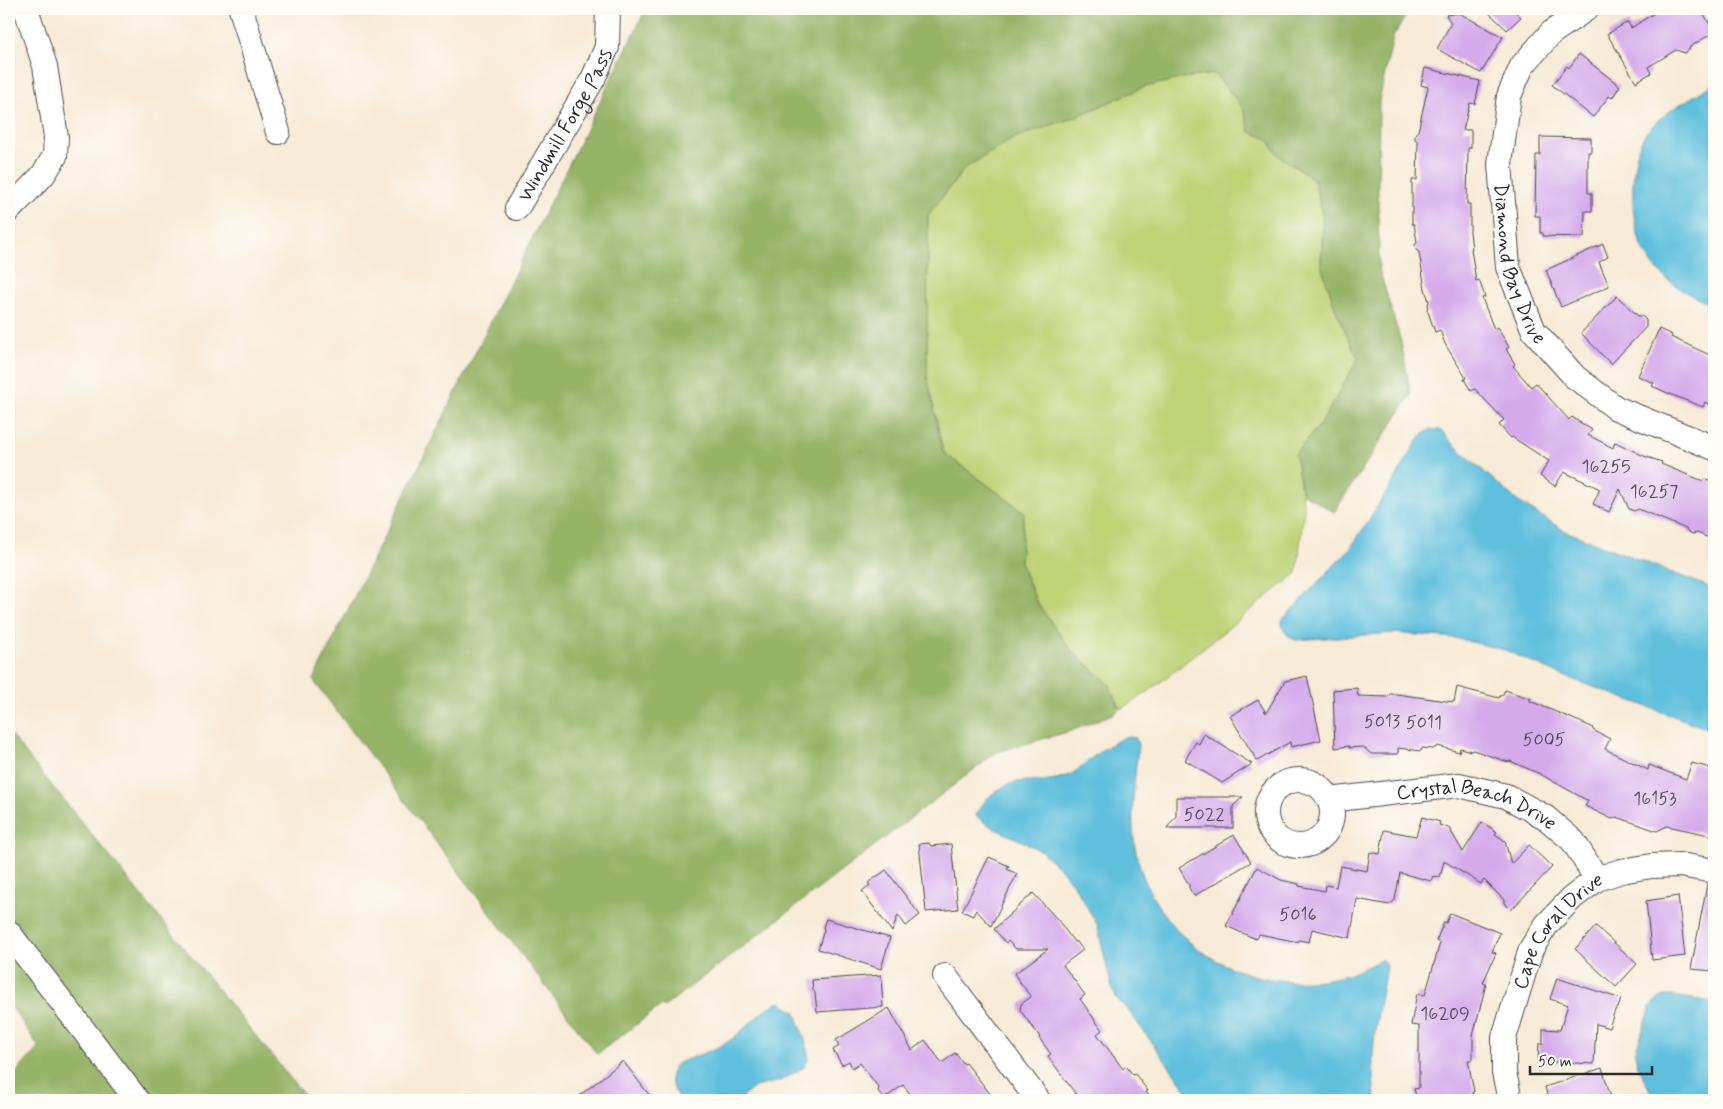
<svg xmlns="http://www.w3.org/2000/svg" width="1723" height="1109" font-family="Mynerve,sans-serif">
<rect width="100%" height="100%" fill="#fdfcf7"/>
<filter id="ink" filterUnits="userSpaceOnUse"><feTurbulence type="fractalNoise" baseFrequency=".02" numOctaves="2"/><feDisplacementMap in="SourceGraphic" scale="10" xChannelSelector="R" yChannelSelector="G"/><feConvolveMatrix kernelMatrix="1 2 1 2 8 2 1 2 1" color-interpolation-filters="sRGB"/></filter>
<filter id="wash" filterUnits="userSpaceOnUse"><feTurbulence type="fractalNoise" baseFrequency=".0096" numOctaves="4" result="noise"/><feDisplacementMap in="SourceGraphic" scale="20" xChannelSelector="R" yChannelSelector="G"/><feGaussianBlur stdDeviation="1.12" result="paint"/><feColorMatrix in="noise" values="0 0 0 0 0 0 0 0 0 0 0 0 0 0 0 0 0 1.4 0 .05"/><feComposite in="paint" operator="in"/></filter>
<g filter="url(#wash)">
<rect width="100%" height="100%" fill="#f7ead6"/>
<path fill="#bed276" stroke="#747e50" d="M 1215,74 L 1243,108 L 1250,132 L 1267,138 L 1279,156 L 1314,179 L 1323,218 L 1321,265 L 1337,313 L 1358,359 L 1322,422 L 1295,454 L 1304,508 L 1297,573 L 1148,692 L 1121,709 L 1109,684 L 1072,651 L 1037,603 L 1020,562 L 1024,512 L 943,452 L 927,375 L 928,215 L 965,168 L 1016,137 L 1075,117 L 1144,87 L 1183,78 Z"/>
<path fill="#96b467" stroke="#607049" d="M 646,9 L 1410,9 L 1393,37 L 1379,101 L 1378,186 L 1379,269 L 1401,342 L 1411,395 L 1334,512 L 1302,493 L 1295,454 L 1322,422 L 1358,359 L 1337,313 L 1321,265 L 1323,218 L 1314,179 L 1279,156 L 1267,138 L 1250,132 L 1243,108 L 1215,74 L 1183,78 L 1144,87 L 1075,117 L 1016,137 L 965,168 L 928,215 L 927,375 L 943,452 L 1024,512 L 1020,562 L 1037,603 L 1072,651 L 1109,684 L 1120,708 L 1115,713 L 1071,731 L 997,752 L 664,1007 L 662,1005 L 597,1054 L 313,680 Z
M 9,733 L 308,1100 L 148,1100 L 9,920 Z
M 9,947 L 127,1100 L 9,1100 L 9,1081 L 39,1047 L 9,1003 Z"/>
<path fill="#5fbfdd" stroke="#457584" d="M 1714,84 L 1714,306 C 1655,281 1630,251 1633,184 C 1634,169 1636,149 1644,136 C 1658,114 1692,98 1714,84 Z
M 1430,429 L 1440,430 L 1460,450 L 1517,501 L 1565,531 L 1714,589 L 1714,731 L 1561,675 L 1505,650 L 1455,638 L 1394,633 L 1295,640 C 1286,635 1282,631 1282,620 L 1350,549 L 1399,473 L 1414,447 L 1421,436 Z
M 1127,736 L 1136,738 L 1138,745 C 1134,787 1127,830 1141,870 C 1169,953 1255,996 1339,977 C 1353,974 1368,966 1381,960 L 1385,961 L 1386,966 C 1379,1013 1367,1052 1376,1100 L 1194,1100 L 1128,1010 L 1116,998 L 1111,985 L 1097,924 L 1074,885 L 1061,869 L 1041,851 L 1018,839 L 995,829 L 976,816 C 978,809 982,806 986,800 C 1015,770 1039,788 1069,775 C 1079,771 1086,762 1094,756 C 1104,748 1116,741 1127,736 Z
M 1664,996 L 1673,996 L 1714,1002 L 1714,1100 L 1655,1100 L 1638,1067 L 1635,1053 L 1651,1007 L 1657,1000 Z
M 780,1002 L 796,1013 L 808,1050 L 808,1059 L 804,1067 L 780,1081 L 755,1087 L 739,1100 L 680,1100 C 672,1088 665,1074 678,1063 C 693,1057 710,1052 724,1044 C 741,1035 765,1005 780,1002 Z"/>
<g id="blocks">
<path fill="#d4aaeb" d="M 1485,9 L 1512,9 L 1521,17 L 1507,30 Z
M 1652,9 L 1701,9 L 1714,32 L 1690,47 L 1689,50 L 1685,53 L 1676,50 L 1648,67 L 1651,73 L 1636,82 L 1607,34 L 1628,22 L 1631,28 L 1654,13 Z
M 1459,13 L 1503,37 L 1481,73 L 1437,49 L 1451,23 L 1446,15 Z
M 1579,54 L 1620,86 L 1612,98 L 1609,96 L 1593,117 L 1552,85 L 1567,66 L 1569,68 Z
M 1425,68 L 1480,81 L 1475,104 L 1470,103 L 1463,130 L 1471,130 L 1471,148 L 1468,148 L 1467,204 L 1470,204 L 1470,232 L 1472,249 L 1471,249 L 1476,281 L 1479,280 L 1485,297 L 1482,298 L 1494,329 L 1497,327 L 1509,347 L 1506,349 L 1515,364 L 1513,366 L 1531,387 L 1536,383 L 1569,420 L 1572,417 L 1592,430 L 1588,435 L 1613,448 L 1615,442 L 1644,456 L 1662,462 L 1661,464 L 1703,481 L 1704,479 L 1714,483 L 1714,540 L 1697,533 L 1693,534 L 1688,532 L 1686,529 L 1638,509 L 1634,511 L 1629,509 L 1620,489 L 1609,512 L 1593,504 L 1600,489 L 1564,472 L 1555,486 L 1540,476 L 1549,461 L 1512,437 L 1511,438 L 1499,425 L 1504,420 L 1475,389 L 1471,391 L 1464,379 L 1466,378 L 1445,344 L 1440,330 L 1435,332 L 1427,309 L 1429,301 L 1425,289 L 1419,252 L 1416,250 L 1415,245 L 1417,242 L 1414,224 L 1412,224 L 1412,180 L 1417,180 L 1418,142 L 1415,139 L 1415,134 L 1418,131 L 1428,87 L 1421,85 Z
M 1540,137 L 1591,138 L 1591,152 L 1588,152 L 1588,193 L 1592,193 L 1592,211 L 1585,211 L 1584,237 L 1543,236 L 1543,233 L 1540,233 L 1540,216 L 1535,216 L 1536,155 L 1540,155 Z
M 1603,244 L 1608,257 L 1599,262 L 1609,286 L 1561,307 L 1546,270 Z
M 1617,296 L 1638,316 L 1642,316 L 1646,320 L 1646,327 L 1611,364 L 1581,333 Z
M 1659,329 L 1672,335 L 1671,337 L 1714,357 L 1714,407 L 1705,402 L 1703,407 L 1672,395 L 1652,386 L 1654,383 L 1638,376 Z
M 1307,676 L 1321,740 L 1291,747 L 1290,742 L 1257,761 L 1230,716 L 1258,700 L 1266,713 L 1285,681 Z
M 1457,687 L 1499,698 L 1500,696 L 1502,696 L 1505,690 L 1531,699 L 1530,701 L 1592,727 L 1593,730 L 1610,739 L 1605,749 L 1648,770 L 1649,765 L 1686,779 L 1692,763 L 1714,769 L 1714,836 L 1667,826 L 1657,831 L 1617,817 L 1612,819 L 1585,806 L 1588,801 L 1540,774 L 1510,761 L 1508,762 L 1473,750 L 1471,751 L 1460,748 L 1459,752 L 1438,746 L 1433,749 L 1422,748 L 1421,751 L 1398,748 L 1398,754 L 1372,754 L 1370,753 L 1363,747 L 1349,748 L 1349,746 L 1335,748 L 1333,690 L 1357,688 L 1358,696 L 1387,697 L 1390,694 L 1396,694 L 1454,702 Z
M 1204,734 L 1252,764 L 1222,783 L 1185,760 L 1196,742 L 1199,744 Z
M 1176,797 L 1243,797 L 1233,806 L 1233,828 L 1167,828 L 1176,816 Z
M 1422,817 L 1440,822 L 1439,825 L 1449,828 L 1463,852 L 1482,822 L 1497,832 L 1495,834 L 1505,841 L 1511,864 L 1529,845 L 1552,867 L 1511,910 L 1504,903 L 1504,900 L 1484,880 L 1481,884 L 1444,861 L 1440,877 L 1433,876 L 1431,881 L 1400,873 L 1395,900 L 1389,905 L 1357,899 L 1350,938 L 1312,929 L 1309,942 L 1299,940 L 1298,942 L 1259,934 L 1256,939 L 1226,926 L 1257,867 L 1281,880 L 1299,884 L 1299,886 L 1325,891 L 1326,885 L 1336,887 L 1340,866 L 1367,871 L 1370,852 L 1380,854 L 1384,830 L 1416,836 Z
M 1234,835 L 1251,862 L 1194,896 L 1189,888 L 1189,885 L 1179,868 Z
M 929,843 L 931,846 L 951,844 L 958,909 L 926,912 L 919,844 Z
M 989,857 L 1009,866 L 1007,869 L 1017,874 L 991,926 L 976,910 L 973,916 L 962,911 Z
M 886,870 L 920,915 L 906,926 L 898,915 L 892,932 L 862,891 L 870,885 L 868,883 Z
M 1707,884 L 1714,884 L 1714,971 L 1691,969 Z
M 1033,893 L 1058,920 L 1074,942 L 1077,942 L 1083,950 L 1063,965 L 1085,995 L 1080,999 L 1102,1030 L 1097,1034 L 1123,1069 L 1126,1066 L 1133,1075 L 1135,1074 L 1148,1091 L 1146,1092 L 1152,1100 L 1080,1100 L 1048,1056 L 1051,1054 L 1039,1038 L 1040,1037 L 1020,1010 L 1021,1004 L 1031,997 L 1014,974 L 1048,949 L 1016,949 L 1008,941 L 1006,943 L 994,929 Z
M 1678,896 L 1685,956 L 1652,960 L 1646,901 Z
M 1450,913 L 1500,933 L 1492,952 L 1496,953 L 1483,983 L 1486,984 L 1473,1036 L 1473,1060 L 1468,1060 L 1474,1092 L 1472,1092 L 1474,1100 L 1417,1100 L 1414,1089 L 1419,1088 L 1419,1026 L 1411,1025 L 1417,993 L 1425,995 L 1440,943 L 1436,941 L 1444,922 L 1446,923 Z
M 826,919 L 890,938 L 881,969 L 818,949 L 824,930 L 823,927 Z
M 1596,926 L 1637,964 L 1616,987 L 1575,949 Z
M 881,975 L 883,1007 L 817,1012 L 815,993 L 813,990 L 812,980 Z
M 1557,978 L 1621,999 L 1618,1008 L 1615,1010 L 1609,1028 L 1596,1024 L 1594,1064 L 1538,1061 L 1539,1044 L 1543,1044 L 1543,1029 L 1560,1030 L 1568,1005 L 1550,999 Z
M 889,1008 L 912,1050 L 925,1040 L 942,1063 L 955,1053 L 964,1064 L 966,1063 L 995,1100 L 915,1100 L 903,1085 L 884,1099 L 878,1091 L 879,1088 L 860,1063 L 852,1068 L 849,1061 L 842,1065 L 833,1050 L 839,1046 L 836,1040 Z
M 623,1061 L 653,1100 L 574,1100 Z
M 1602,1068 L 1612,1100 L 1549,1100 L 1545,1087 Z"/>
</g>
</g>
<g filter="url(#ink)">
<use href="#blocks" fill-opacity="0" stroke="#4a4845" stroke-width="1"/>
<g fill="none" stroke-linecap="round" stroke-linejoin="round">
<defs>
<g id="minor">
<path d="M 241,9 L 278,132"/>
<path id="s1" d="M 1586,9 L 1551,33 L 1522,66 L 1509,96 L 1500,164 L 1508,267 L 1534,331 L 1575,377 L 1616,408 L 1714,448"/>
<path id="s2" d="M 517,208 L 593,79 L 607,47 L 608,9"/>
<path d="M 9,210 L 43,175 L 55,156 L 56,137 L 45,66 L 26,9"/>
<circle cx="1299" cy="813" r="33"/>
<path id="s3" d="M 1329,800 L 1459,785 L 1506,796 L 1545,817 L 1573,841 L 1597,879"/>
<path d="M 9,933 L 137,1100"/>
<path d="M 945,976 L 1038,1100"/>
<path id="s4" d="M 1510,1100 L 1504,1073 L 1504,1038 L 1531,949 L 1547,924 L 1572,898 L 1597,879 L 1621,871 L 1652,866 L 1680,865 L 1714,871"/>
</g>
</defs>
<use href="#minor" stroke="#4a4845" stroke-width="26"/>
<use href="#minor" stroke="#fff" stroke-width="24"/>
</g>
</g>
<g text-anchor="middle" stroke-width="4.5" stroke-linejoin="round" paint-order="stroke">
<g font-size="18" fill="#554b5b">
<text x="1606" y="472">16255</text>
<text x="1654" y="497">16257</text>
<text x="1382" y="727">5013</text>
<text x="1424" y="728">5011</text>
<text x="1544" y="745">5005</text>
<text x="1655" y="804">16153</text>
<text x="1204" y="820">5022</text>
<text x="1298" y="920">5016</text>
<text x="1445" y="1019">16209</text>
</g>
<g font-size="20" fill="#2b2b2b" stroke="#fdfcf7">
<text dy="7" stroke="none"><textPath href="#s2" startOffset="96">Windmill Forge Pass</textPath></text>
<text dy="7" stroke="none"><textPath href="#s1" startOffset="290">Diamond Bay Drive</textPath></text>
<text dy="7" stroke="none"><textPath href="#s3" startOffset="152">Crystal Beach Drive</textPath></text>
<text dy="7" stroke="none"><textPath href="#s4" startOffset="186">Cape Coral Drive</textPath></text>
</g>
</g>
<rect width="1723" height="1109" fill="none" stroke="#fdfcf7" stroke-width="30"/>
<path d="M1530 1066v8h122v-8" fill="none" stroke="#2b2b2b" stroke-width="2.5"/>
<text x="1538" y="1066" font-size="15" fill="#2b2b2b" stroke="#fdfcf7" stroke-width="4" paint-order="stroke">50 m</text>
</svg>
